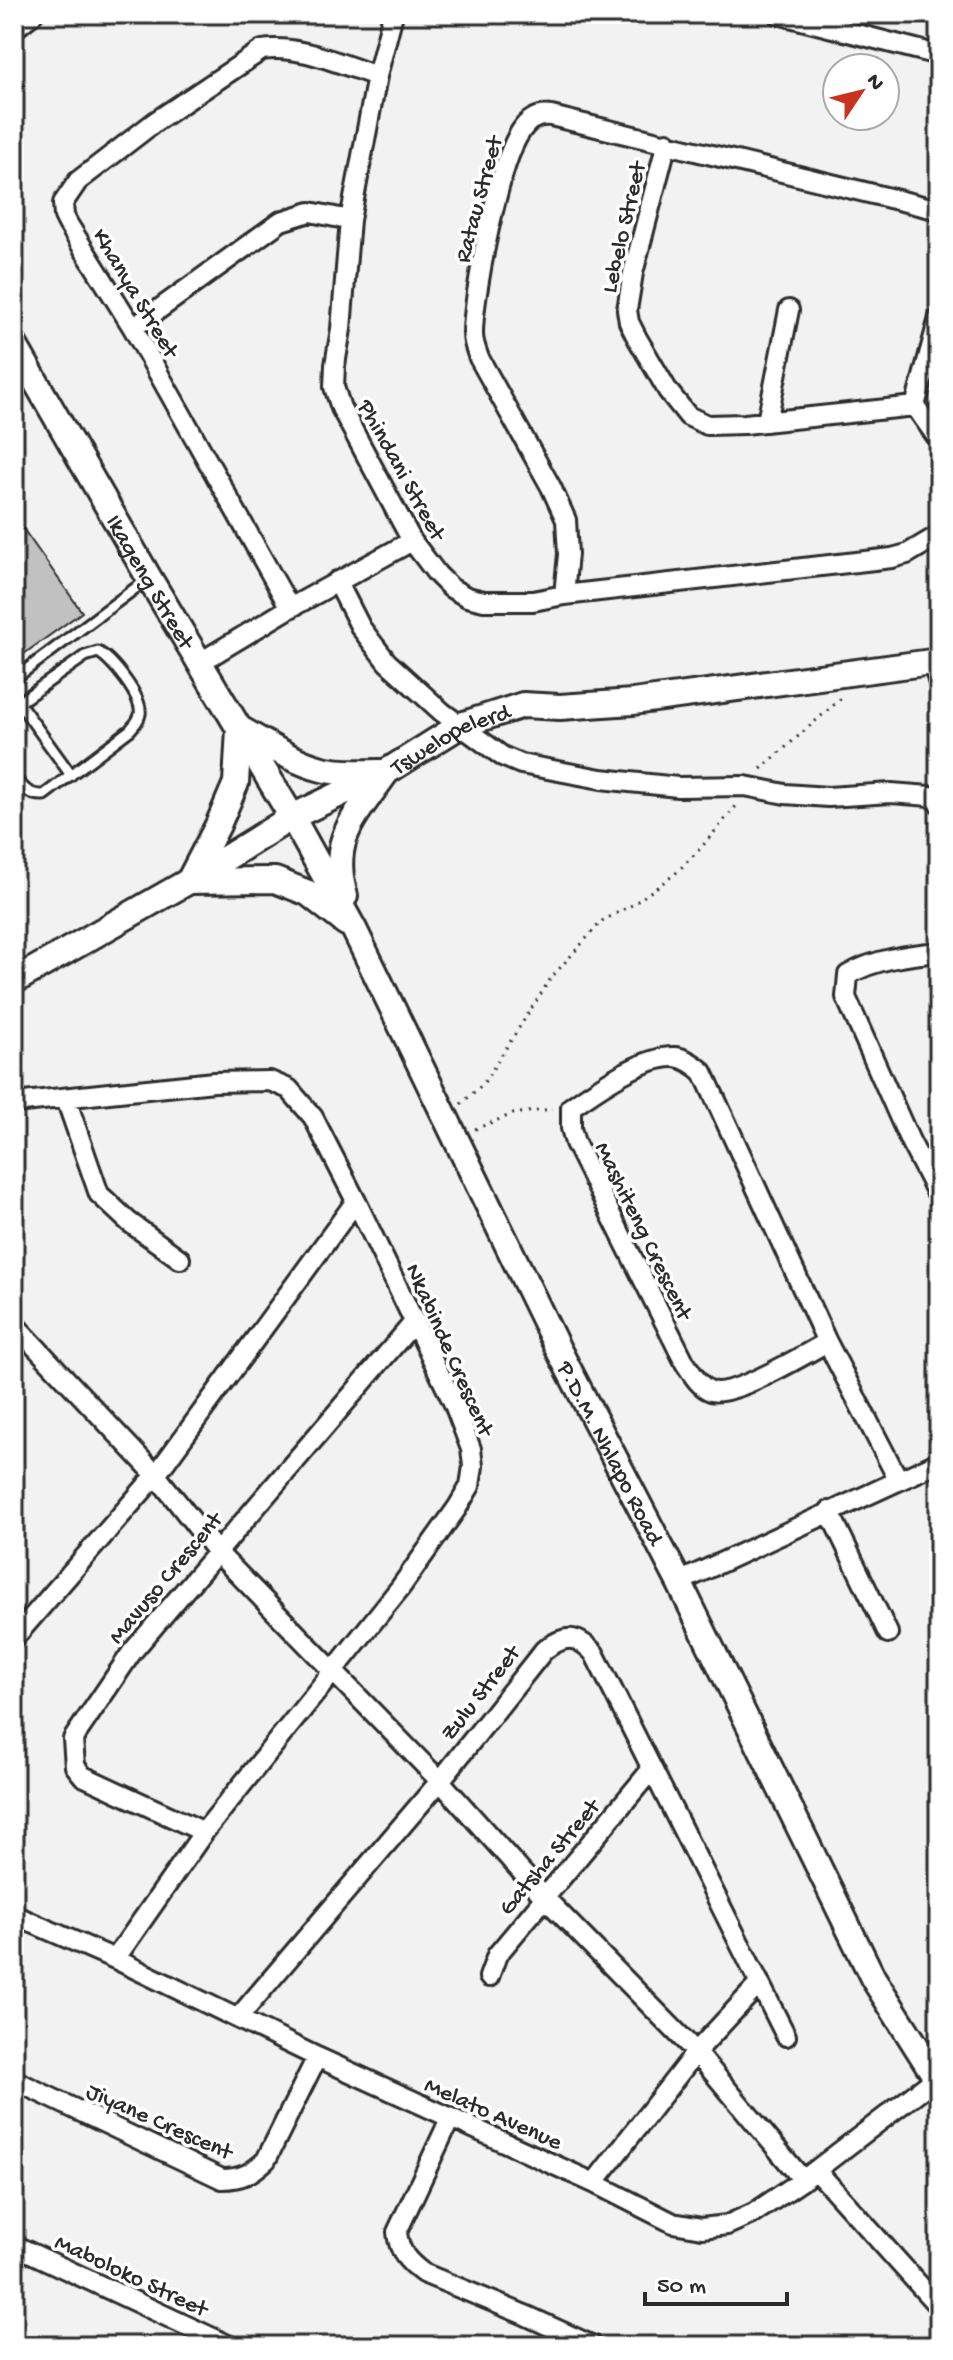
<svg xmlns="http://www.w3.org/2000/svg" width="953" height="2360" font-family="'Gochi Hand',sans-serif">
<rect width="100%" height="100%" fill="#f2f2f2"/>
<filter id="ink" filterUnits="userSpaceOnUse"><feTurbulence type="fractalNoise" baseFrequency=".0125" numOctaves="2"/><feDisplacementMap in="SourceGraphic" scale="16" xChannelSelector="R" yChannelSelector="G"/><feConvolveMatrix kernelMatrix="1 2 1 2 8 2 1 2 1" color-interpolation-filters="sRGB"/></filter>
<g filter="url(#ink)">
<path fill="#c1c1c1" stroke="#2b2b2b" stroke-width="2" d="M 14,516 L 82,612 L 14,661 Z"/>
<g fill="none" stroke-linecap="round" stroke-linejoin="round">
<defs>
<path id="lane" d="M 14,679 L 149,578
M 19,703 L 71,775
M 14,706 L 85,656 L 98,652 C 112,659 143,698 140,714 C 139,721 134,725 130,730 L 44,795 C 29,796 23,788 14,777"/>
<path id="street" d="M 393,14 L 377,76 L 350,220 L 341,329 L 335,365 L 334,387 L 341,408 L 412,541 L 437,574 L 451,588 L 467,597 L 484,601 L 533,601 L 564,595 L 892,558 L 907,554 L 939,535
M 778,14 L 939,55
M 14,29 L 33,14
M 377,76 C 342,65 299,44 262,50 L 156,121 L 78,181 L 63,203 L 64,216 L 68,224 L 133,328 L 290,608 L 412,541
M 667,142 L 633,273 L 627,310 L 629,322 L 637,338 L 668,391 L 688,416 L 707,425 L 745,424 L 915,406
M 939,318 L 915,406 L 939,440
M 133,328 L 281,221 L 310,212 L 350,220
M 767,422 L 789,310
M 337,581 L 361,628 L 387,662 L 442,712 L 502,756 L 521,764 L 601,779 L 678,787 L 745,786 L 785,794 L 828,797 L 891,793 L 930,796 L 939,803
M 564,595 L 568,554 L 566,520 L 551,487 L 479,358 C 476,350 473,343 473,334 C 473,295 499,162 521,131 C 528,120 538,114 551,116 L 939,210
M 932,662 L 939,683
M 199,663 L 290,608
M 939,952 C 909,955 874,959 848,975 L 846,997 L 910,1141 L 939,1197
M 66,1099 L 99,1194 L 129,1222 L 180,1259
M 14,1103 L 214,1082 L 270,1081 L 289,1089 L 313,1117 L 356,1201 L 454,1404 L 471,1449 L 473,1466 L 470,1486 L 457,1508 L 400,1588 L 204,1832 L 115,1959
M 14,1324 L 156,1475 L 216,1551 L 440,1781 L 545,1898 L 696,2052 L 803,2180
M 827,1342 C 806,1354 732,1398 711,1391 C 699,1387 692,1373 685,1363 L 575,1143 L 571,1128 L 571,1107 C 597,1089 643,1056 675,1057 C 686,1058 695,1065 703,1072 L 827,1342 L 898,1479
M 829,1511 L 888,1633
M 679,1582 L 939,1462
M 14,1638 L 156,1475 L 356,1201
M 204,1832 L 83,1776 L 75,1766 L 73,1739 L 132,1652 L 415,1321
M 14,1915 L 115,1959 L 317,2057 L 594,2183 L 673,2223 L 702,2228 L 727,2225 L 754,2213 L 803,2180 L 936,2078
M 489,1977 L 497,1955 L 651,1770
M 238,2018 L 440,1781 L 544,1650 C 565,1635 576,1634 594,1653 L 786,2036
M 14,2080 L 222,2179 C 242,2179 252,2173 266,2160 L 317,2057
M 450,2119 L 397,2232 C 399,2252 407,2261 423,2273 L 525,2315 L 593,2346
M 816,2170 L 939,2307
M 594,2183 L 696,2052 L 760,1983
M 14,2245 L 230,2346"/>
<g id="secondary">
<path id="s1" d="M 14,344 L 149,578 L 292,817 L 354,929 L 558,1349 L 679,1582 L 873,1978 L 939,2082"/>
<path d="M 239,729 L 236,783 L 218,825 L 189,881 L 275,880 L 308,893 L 346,923"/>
<path d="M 242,730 C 267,744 294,762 322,769 C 341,774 361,772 380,772"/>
<path d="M 345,896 C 329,840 354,818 385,774"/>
<path id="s2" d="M 14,981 L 189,881 L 292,817 L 386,772 L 461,725 L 523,705 L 560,707 L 633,702 L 939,661"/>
</g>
</defs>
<use href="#lane" stroke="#2b2b2b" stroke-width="15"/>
<use href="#street" stroke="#2b2b2b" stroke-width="24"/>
<use href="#secondary" stroke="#2b2b2b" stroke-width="30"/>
<path stroke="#2b2b2b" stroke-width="3" stroke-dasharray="2 6" stroke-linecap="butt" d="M 761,769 L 845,695
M 461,1104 L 483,1084 L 551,978 L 602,921 L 632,905 L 675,874 L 700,849 L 737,805
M 475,1129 L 513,1114 L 552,1109"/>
<use href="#lane" stroke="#fff" stroke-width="9"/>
<use href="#street" stroke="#fff" stroke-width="18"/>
<use href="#secondary" stroke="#fff" stroke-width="24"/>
</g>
</g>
<g text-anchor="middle" stroke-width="7" stroke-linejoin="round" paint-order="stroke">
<g font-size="24" fill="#2b2b2b" stroke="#fff">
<text transform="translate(477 199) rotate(-75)" y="8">Ratau Street</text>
<text transform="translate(622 227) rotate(-77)" y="8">Lebelo Street</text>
<text transform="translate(137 292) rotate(59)" y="8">Khanya Street</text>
<text transform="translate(403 469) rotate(61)" y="8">Phindani Street</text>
<text dy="8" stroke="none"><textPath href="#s1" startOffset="274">Ikageng Street</textPath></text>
<text dy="8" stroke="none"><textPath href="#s2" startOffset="500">Tswelopelerd</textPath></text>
<text transform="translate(645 1230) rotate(64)" y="8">Mashiteng Crescent</text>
<text transform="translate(451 1349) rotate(66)" y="8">Nkabinde Crescent</text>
<text dy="8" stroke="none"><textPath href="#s1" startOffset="1260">P.D.M. Nhlapo Road</textPath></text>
<text transform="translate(164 1577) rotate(-50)" y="8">Mavuso Crescent</text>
<text transform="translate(479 1692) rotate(-52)" y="8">Zulu Street</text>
<text transform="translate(548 1856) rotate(-50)" y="8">Gatsha Street</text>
<text transform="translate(494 2112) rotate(24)" y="8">Melato Avenue</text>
<text transform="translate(160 2120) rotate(24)" y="8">Jiyane Crescent</text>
<text transform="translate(132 2274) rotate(25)" y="8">Maboloko Street</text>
</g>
</g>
<rect width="953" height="2360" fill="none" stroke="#fff" stroke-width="48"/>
<rect x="24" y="24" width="905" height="2312" fill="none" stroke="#2b2b2b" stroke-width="3" filter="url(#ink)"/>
<g transform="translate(861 92) rotate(55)"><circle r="38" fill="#ffffff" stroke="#aaaaaa" stroke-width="2"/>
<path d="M0-6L14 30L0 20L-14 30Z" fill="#c8321e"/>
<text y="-12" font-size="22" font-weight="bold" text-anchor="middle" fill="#2b2b2b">N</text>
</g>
<path d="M645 2292v12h142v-12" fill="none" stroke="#2b2b2b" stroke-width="4"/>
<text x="657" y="2292" font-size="24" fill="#2b2b2b" stroke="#ffffff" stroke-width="6" paint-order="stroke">50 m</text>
</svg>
